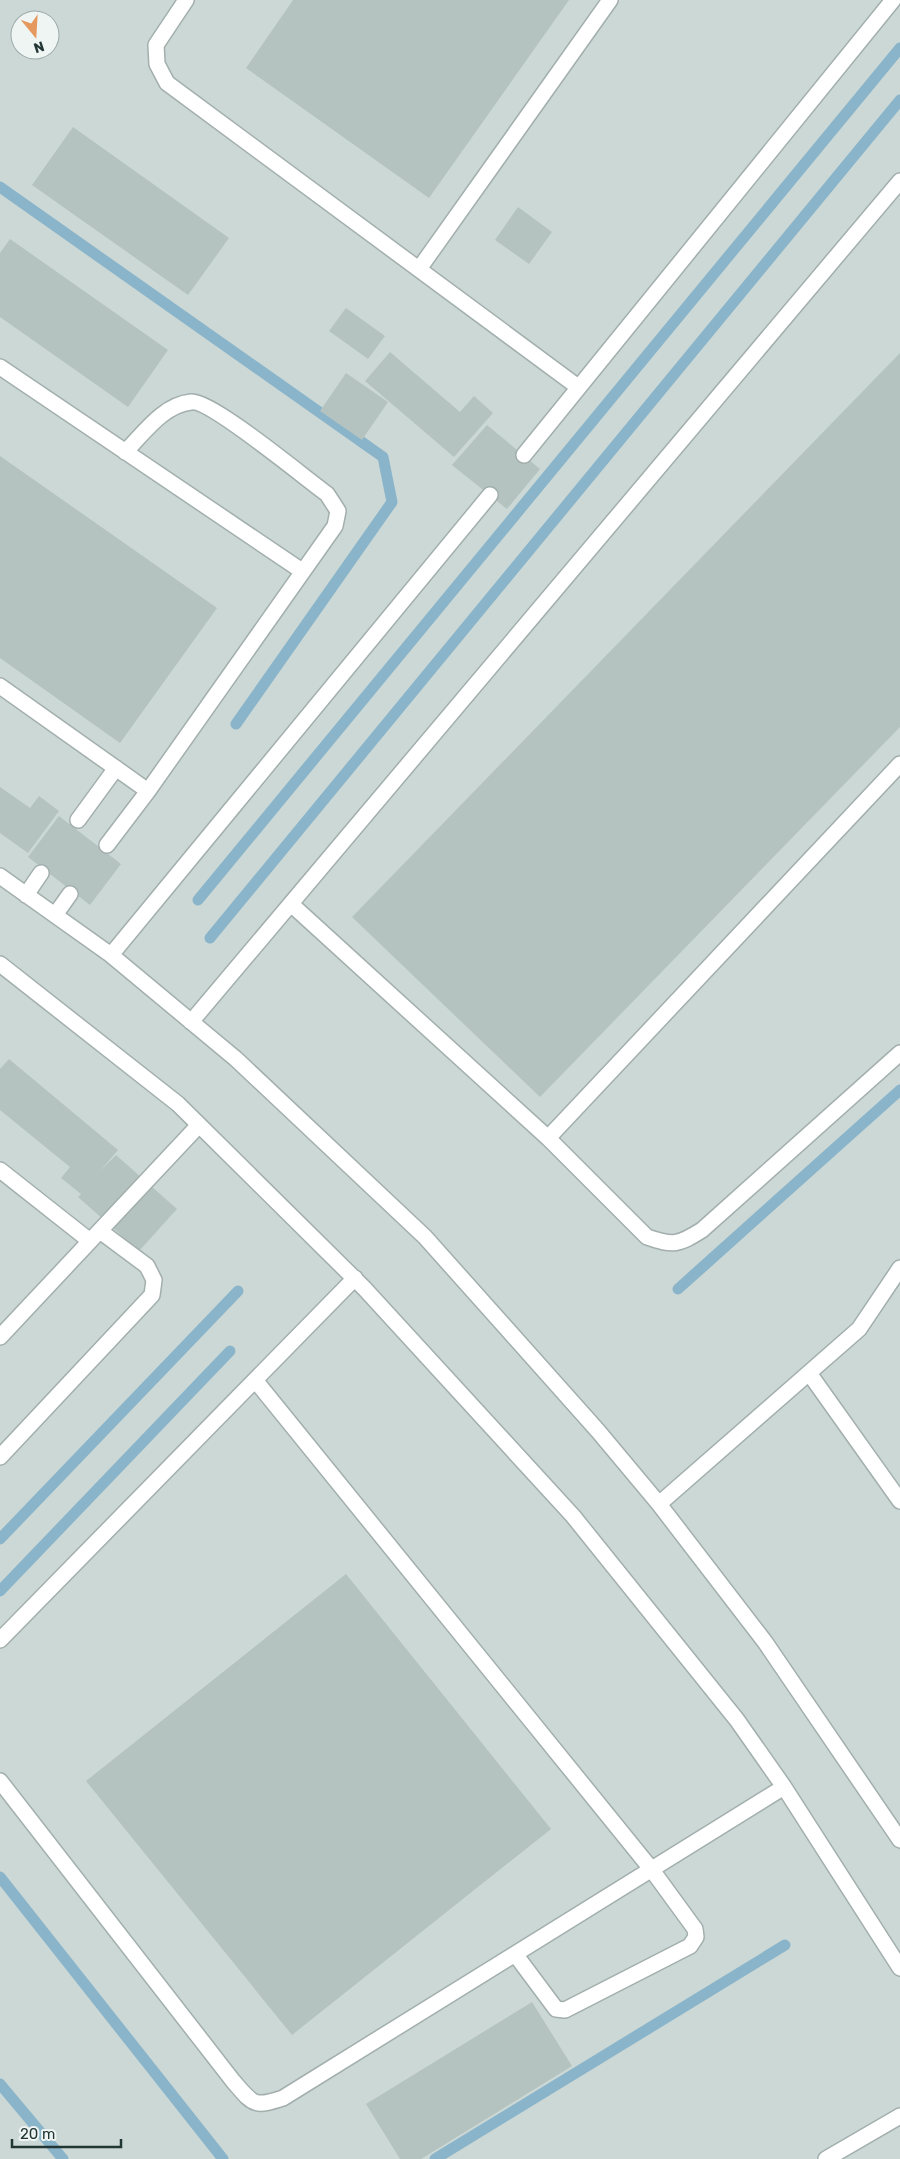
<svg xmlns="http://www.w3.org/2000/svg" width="900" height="2159" font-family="Rubik,sans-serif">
<rect width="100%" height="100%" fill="#dee8e6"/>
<path fill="#ccd8d5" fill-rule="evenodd" d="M 0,0 L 900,0 L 900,2159 L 0,2159 ZM 20,20 L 50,20 L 50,50 L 20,50 Z"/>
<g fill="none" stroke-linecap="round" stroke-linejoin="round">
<path stroke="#89b4ca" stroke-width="11" d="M 0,187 L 383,457 L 392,502 L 236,724
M 198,900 L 900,48
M 210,938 L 900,100
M 678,1289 L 900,1090
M 0,1539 L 238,1291
M 0,1591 L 230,1351
M 0,1877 L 223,2159
M 0,2084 L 63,2159
M 435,2159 L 785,1945"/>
</g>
<path fill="#b4c3bf" d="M 293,0 L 569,0 L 429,198 L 246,68 Z
M 73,127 L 229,238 L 188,295 L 32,185 Z
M 518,207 L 552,232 L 529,264 L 495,240 Z
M 10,239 L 168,350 L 128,407 L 0,317 L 0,253 Z
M 346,308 L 385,336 L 368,359 L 329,331 Z
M 390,352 L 460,412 L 474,396 L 493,413 L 454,457 L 365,381 Z
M 900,353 L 900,727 L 540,1097 L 352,917 Z
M 346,373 L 388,402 L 362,440 L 320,411 Z
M 487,425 L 540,469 L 507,509 L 452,465 Z
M 0,456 L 217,608 L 120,743 L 0,658 Z
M 0,787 L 30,808 L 39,796 L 59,811 L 28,853 L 0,833 Z
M 59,816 L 121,864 L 90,905 L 28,857 Z
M 9,1059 L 118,1150 L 100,1171 L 116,1155 L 177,1209 L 139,1251 L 78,1197 L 81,1194 L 61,1178 L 70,1167 L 0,1110 L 0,1069 Z
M 346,1574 L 551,1829 L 292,2035 L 86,1781 Z
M 532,2002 L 572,2066 L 421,2159 L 400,2159 L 366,2104 Z"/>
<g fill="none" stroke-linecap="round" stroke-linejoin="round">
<defs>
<path id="lane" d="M 186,0 L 156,45 L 157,64 L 167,83 L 578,387
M 419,269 L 610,0
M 0,367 L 302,571
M 524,455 L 893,0
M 0,686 L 148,791
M 78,820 L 116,768
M 107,845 L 148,791 L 335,526 L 338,511 L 327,494 C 306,479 210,399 191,402 C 163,405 144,433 125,452
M 0,876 L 111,955 L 236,1059 L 425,1237 L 598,1431 L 659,1504 L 765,1642 L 900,1840
M 26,895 L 41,873
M 291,904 L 548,1138 L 647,1237 C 674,1246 678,1245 702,1230 L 900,1053
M 55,915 L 70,894
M 111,955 L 490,495
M 0,964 L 178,1104 L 364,1288 L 573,1516 L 737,1720 L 784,1787 L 900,1968
M 191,1022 L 900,181
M 548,1138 L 900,764
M 0,1170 L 90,1241
M 0,1337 L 199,1125
M 809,1373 L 900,1501
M 255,1380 L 652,1870 L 695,1929 L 696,1937 L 690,1946 L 565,2010 L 556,2009 L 515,1954
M 0,1457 L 152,1295 L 154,1280 L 147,1266 L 100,1231
M 659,1504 L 859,1329 L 900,1268
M 0,1640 L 355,1278
M 0,1781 L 233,2081 C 253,2104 253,2108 283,2098 L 784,1787
M 826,2159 L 900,2116"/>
</defs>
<use href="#lane" stroke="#a2afad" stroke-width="18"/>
<use href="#lane" stroke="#fff" stroke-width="15"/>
</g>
<g transform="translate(35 35) rotate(162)"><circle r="24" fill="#eef5f3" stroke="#9ca9a7"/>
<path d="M0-4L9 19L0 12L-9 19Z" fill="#e6995e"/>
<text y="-8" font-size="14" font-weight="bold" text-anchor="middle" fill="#213635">N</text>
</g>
<path d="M12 2139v8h109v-8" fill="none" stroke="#213635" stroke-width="2.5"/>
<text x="20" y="2139" font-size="15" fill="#213635" stroke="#eef5f3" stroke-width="4" paint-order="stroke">20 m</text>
</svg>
